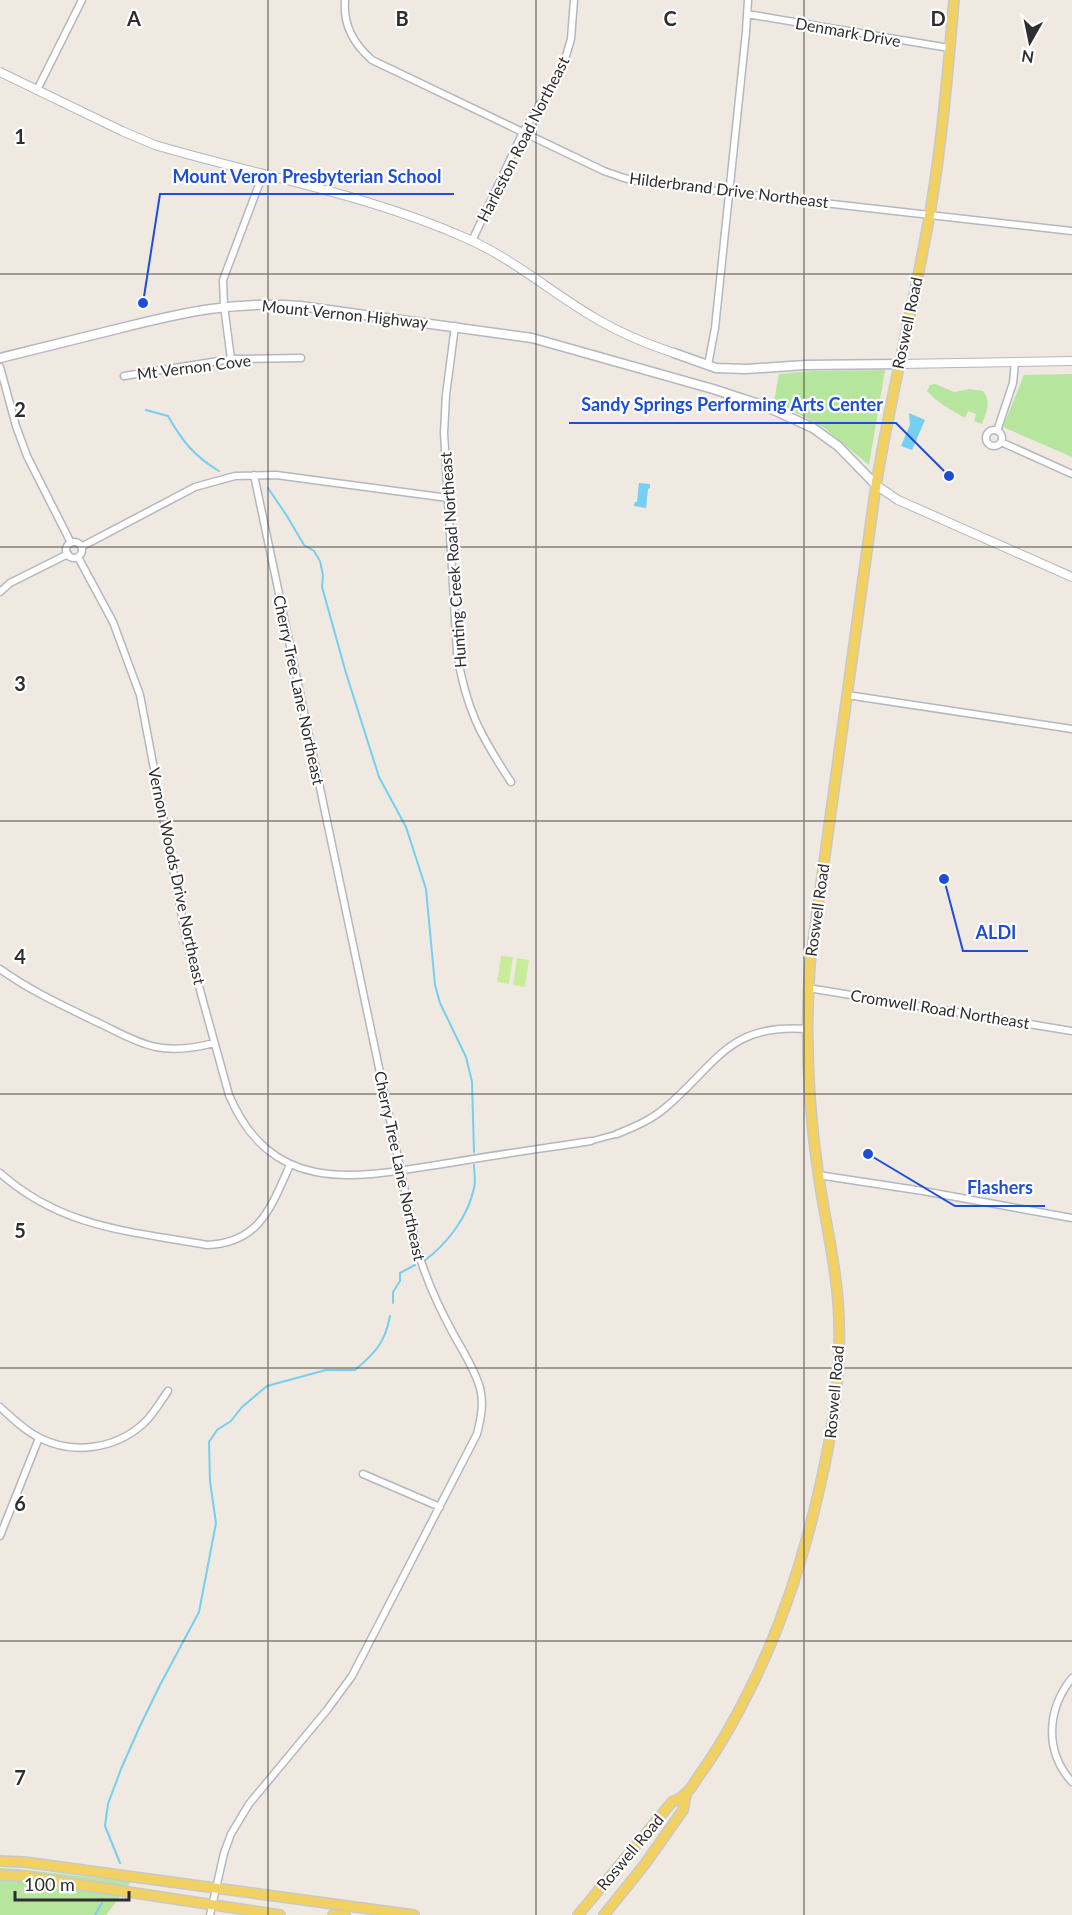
<svg xmlns="http://www.w3.org/2000/svg" width="1072" height="1915" font-family="Lato,sans-serif">
<rect width="100%" height="100%" fill="#efe9e1"/>
<path fill="#b6e59e" d="M 885,370 L 869,465 L 823,427 L 774,401 L 779,374 L 813,371 Z
M 1072,374 L 1072,457 L 1003,427 L 1024,375 Z
M 935,384 L 954,392 L 970,389 L 983,391 C 992,402 986,412 982,424 L 974,421 L 976,414 L 968,411 L 965,418 C 951,410 938,403 927,391 L 930,385 Z
M 0,1868 L 19,1869 L 131,1882 L 106,1915 L 0,1915 Z"/>
<path fill="#c9ec9a" d="M 501,956 L 513,957 L 509,984 L 497,982 Z
M 517,958 L 529,960 L 525,987 L 513,985 Z"/>
<path fill="#75cff0" d="M 909,413 L 925,420 L 912,450 L 901,446 L 910,425 Z
M 639,483 L 650,484 L 650,488 L 648,489 L 646,508 L 634,506 L 635,502 L 637,502 Z"/>
<g fill="none" stroke-linecap="round" stroke-linejoin="round">
<path stroke="#75cff0" stroke-width="2" d="M 146,410 L 168,416 C 182,441 194,456 219,471
M 268,488 L 287,516 L 304,545 L 314,551 L 320,561 L 323,575 L 322,587 L 346,673 L 379,777 L 406,827 L 426,889 L 435,985 L 440,1003 L 466,1057 L 472,1082 L 474,1152
M 424,1261 C 447,1244 468,1217 474,1188 C 476,1181 474,1172 474,1165
M 393,1303 L 393,1292 L 400,1281 L 400,1273 L 415,1265
M 120,1863 L 105,1826 L 108,1804 L 121,1769 L 140,1726 L 160,1685 L 199,1612 L 216,1523 L 210,1481 L 209,1442 L 217,1430 L 231,1421 L 242,1407 L 267,1386 L 326,1370 L 355,1370 C 375,1353 385,1343 390,1316
M 95,1915 L 102,1903"/>
<defs>
<path id="pedestrian" d="M 591,1141 L 617,1134"/>
<path id="minor" d="M 345,0 C 343,26 354,44 372,60 L 604,171 L 624,178 L 646,183 L 1072,231
M 747,14 L 949,48
M 37,90 L 82,0
M 472,241 L 523,132 L 559,73 L 566,56 L 571,39 L 574,0
M 455,326 L 446,395 L 444,433 L 457,653 C 466,709 480,735 511,782
M 231,359 L 224,306 L 223,280 L 263,174
M 708,365 L 715,328 L 746,32 L 748,0
M 0,367 L 16,426 L 27,456 L 71,543
M 124,376 L 231,359 L 301,358
M986 438a8 8 0 1 1 16 0a8 8 0 1 1-16 0Z
M 997,431 L 1013,383 L 1015,362
M 1001,442 L 1072,474
M66 550a8 8 0 1 1 16 0a8 8 0 1 1-16 0Z
M 81,547 L 195,487 L 235,476 L 276,475 L 448,498
M 78,557 L 113,622 L 140,695 L 187,943 L 229,1095 C 274,1201 364,1176 455,1162 C 501,1154 546,1148 591,1141
M 0,592 L 10,583 L 68,554
M 847,695 L 1072,729
M 0,969 C 32,992 66,1007 101,1024 C 118,1032 136,1043 156,1047 C 176,1051 195,1048 214,1043
M 808,988 L 1072,1031
M 617,1134 C 634,1127 651,1120 665,1108 C 717,1064 728,1023 807,1029
M 0,1173 C 62,1228 129,1231 207,1245 C 260,1243 271,1207 290,1165
M 818,1175 L 923,1191 L 1072,1218
M 0,1407 C 12,1418 25,1431 40,1438 C 73,1455 115,1449 143,1424 C 153,1415 160,1402 168,1391
M 363,1474 L 440,1507
M 0,1536 L 39,1438
M 1072,1678 C 1047,1709 1044,1751 1072,1782
M 210,1915 L 224,1853 L 231,1834 L 249,1804 L 327,1710 L 352,1676 L 477,1434 C 481,1418 484,1403 480,1388 C 475,1370 464,1353 455,1337 C 439,1308 426,1280 417,1248 L 254,475"/>
<path id="tertiary" d="M 0,72 L 122,131 L 155,145 C 259,176 368,194 468,239 C 515,260 552,293 595,318 C 620,333 647,344 674,353
M 899,364 L 1072,361
M 876,485 L 898,500 L 1072,577"/>
<path id="secondary" d="M 674,353 L 716,368 L 746,369 L 805,365 L 899,364
M 0,358 C 40,348 81,338 121,328 C 185,312 233,301 300,306 L 532,338 L 713,389 L 765,406 L 813,428 L 838,446 L 876,485"/>
<path id="primary" d="M 0,1861 L 24,1862 L 414,1915
M 0,1875 L 23,1876 L 280,1915
M 333,1915 L 345,1915
M 578,1915 L 672,1802 C 676,1800 681,1798 684,1795 C 690,1791 694,1783 698,1777 C 718,1750 734,1721 749,1691 C 782,1626 804,1557 820,1486 C 834,1426 843,1364 838,1302 C 835,1258 824,1216 818,1172 C 808,1103 805,1034 810,964 L 876,485 C 891,394 914,304 930,213 C 942,142 948,71 954,0
M 604,1915 L 645,1864 L 683,1810 L 686,1795"/>
</defs>
<use href="#pedestrian" stroke="#b4b7c1" stroke-width="8"/>
<use href="#minor" stroke="#b4b7c1" stroke-width="9"/>
<use href="#tertiary" stroke="#b4b7c1" stroke-width="10"/>
<use href="#secondary" stroke="#b4b7c1" stroke-width="11"/>
<use href="#primary" stroke="#c9c9c9" stroke-width="12"/>
<use href="#pedestrian" stroke="#fff" stroke-width="4.5"/>
<use href="#minor" stroke="#fff" stroke-width="6"/>
<use href="#tertiary" stroke="#fff" stroke-width="8"/>
<use href="#secondary" stroke="#fff" stroke-width="8"/>
<use href="#primary" stroke="#f2d163" stroke-width="9"/>
</g>
<path fill="none" stroke="#2e2e2e" stroke-width="1.5" stroke-opacity="0.55" d="M 268,0 L 268,1915M 536,0 L 536,1915M 804,0 L 804,1915M 0,274 L 1072,274M 0,547 L 1072,547M 0,821 L 1072,821M 0,1094 L 1072,1094M 0,1368 L 1072,1368M 0,1641 L 1072,1641"/>
<g text-anchor="middle" stroke-width="4.5" stroke-linejoin="round" paint-order="stroke">
<g font-size="16" fill="#2e2e2e" stroke="#fff">
<text transform="translate(848 32) rotate(10)" y="6">Denmark Drive</text>
<text transform="translate(523 139) rotate(-63)" y="6">Harleston Road Northeast</text>
<text transform="translate(729 190) rotate(7)" y="6">Hilderbrand Drive Northeast</text>
<text transform="translate(345 314) rotate(6)" y="6">Mount Vernon Highway</text>
<text transform="translate(907 323) rotate(-78)" y="6">Roswell Road</text>
<text transform="translate(194 367) rotate(-7)" y="6">Mt Vernon Cove</text>
<text transform="translate(453 560) rotate(-94)" y="6">Hunting Creek Road Northeast</text>
<text transform="translate(299 690) rotate(78)" y="6">Cherry Tree Lane Northeast</text>
<text transform="translate(177 876) rotate(78)" y="6">Vernon Woods Drive Northeast</text>
<text transform="translate(817 910) rotate(-82)" y="6">Roswell Road</text>
<text transform="translate(940 1009) rotate(9)" y="6">Cromwell Road Northeast</text>
<text transform="translate(400 1166) rotate(78)" y="6">Cherry Tree Lane Northeast</text>
<text transform="translate(834 1392) rotate(-85)" y="6">Roswell Road</text>
<text transform="translate(630 1852) rotate(-50)" y="6">Roswell Road</text>
</g>
</g>
<g font-size="20" text-anchor="middle" font-weight="bold" fill="#2e2e2e" stroke="#fff" stroke-width="4.5" stroke-linejoin="round" paint-order="stroke">
<text x="134" y="26">A</text>
<text x="402" y="26">B</text>
<text x="670" y="26">C</text>
<text x="938" y="26">D</text>
<text x="20" y="144">1</text>
<text x="20" y="417">2</text>
<text x="20" y="691">3</text>
<text x="20" y="964">4</text>
<text x="20" y="1238">5</text>
<text x="20" y="1511">6</text>
<text x="20" y="1785">7</text>
</g>
<path fill="none" stroke="#1d4ed8" stroke-width="2" d="M143 303L160 194H454M949 476L896 423H569M944 879L963 951H1028M868 1154L955 1206H1045"/>
<g fill="#1d4ed8" stroke="#fff" stroke-width="2">
<circle cx="143" cy="303" r="6"/>
<circle cx="949" cy="476" r="6"/>
<circle cx="944" cy="879" r="6"/>
<circle cx="868" cy="1154" r="6"/>
</g>
<g font-size="18" text-anchor="middle" font-weight="bold" fill="#1d4ed8" stroke="#fff" stroke-width="4.5" stroke-linejoin="round" paint-order="stroke">
<text x="307" y="183">Mount Veron Presbyterian School</text>
<text x="732" y="411">Sandy Springs Performing Arts Center</text>
<text x="996" y="939">ALDI</text>
<text x="1000" y="1194">Flashers</text>
</g>
<g transform="translate(1030 42) rotate(189)" stroke="#ffffff" stroke-width="4.5" paint-order="stroke">
<path d="M0-4.5L10 22L0 15L-10 22Z" fill="#2e2e2e"/>
<text y="-9" font-size="16" font-weight="bold" text-anchor="middle" fill="#2e2e2e">N</text>
</g>
<path d="M15 1891v9h114v-9" fill="none" stroke="#2e2e2e" stroke-width="3"/>
<text x="24" y="1891" font-size="18" fill="#2e2e2e" stroke="#ffffff" stroke-width="4.5" paint-order="stroke">100 m</text>
</svg>
